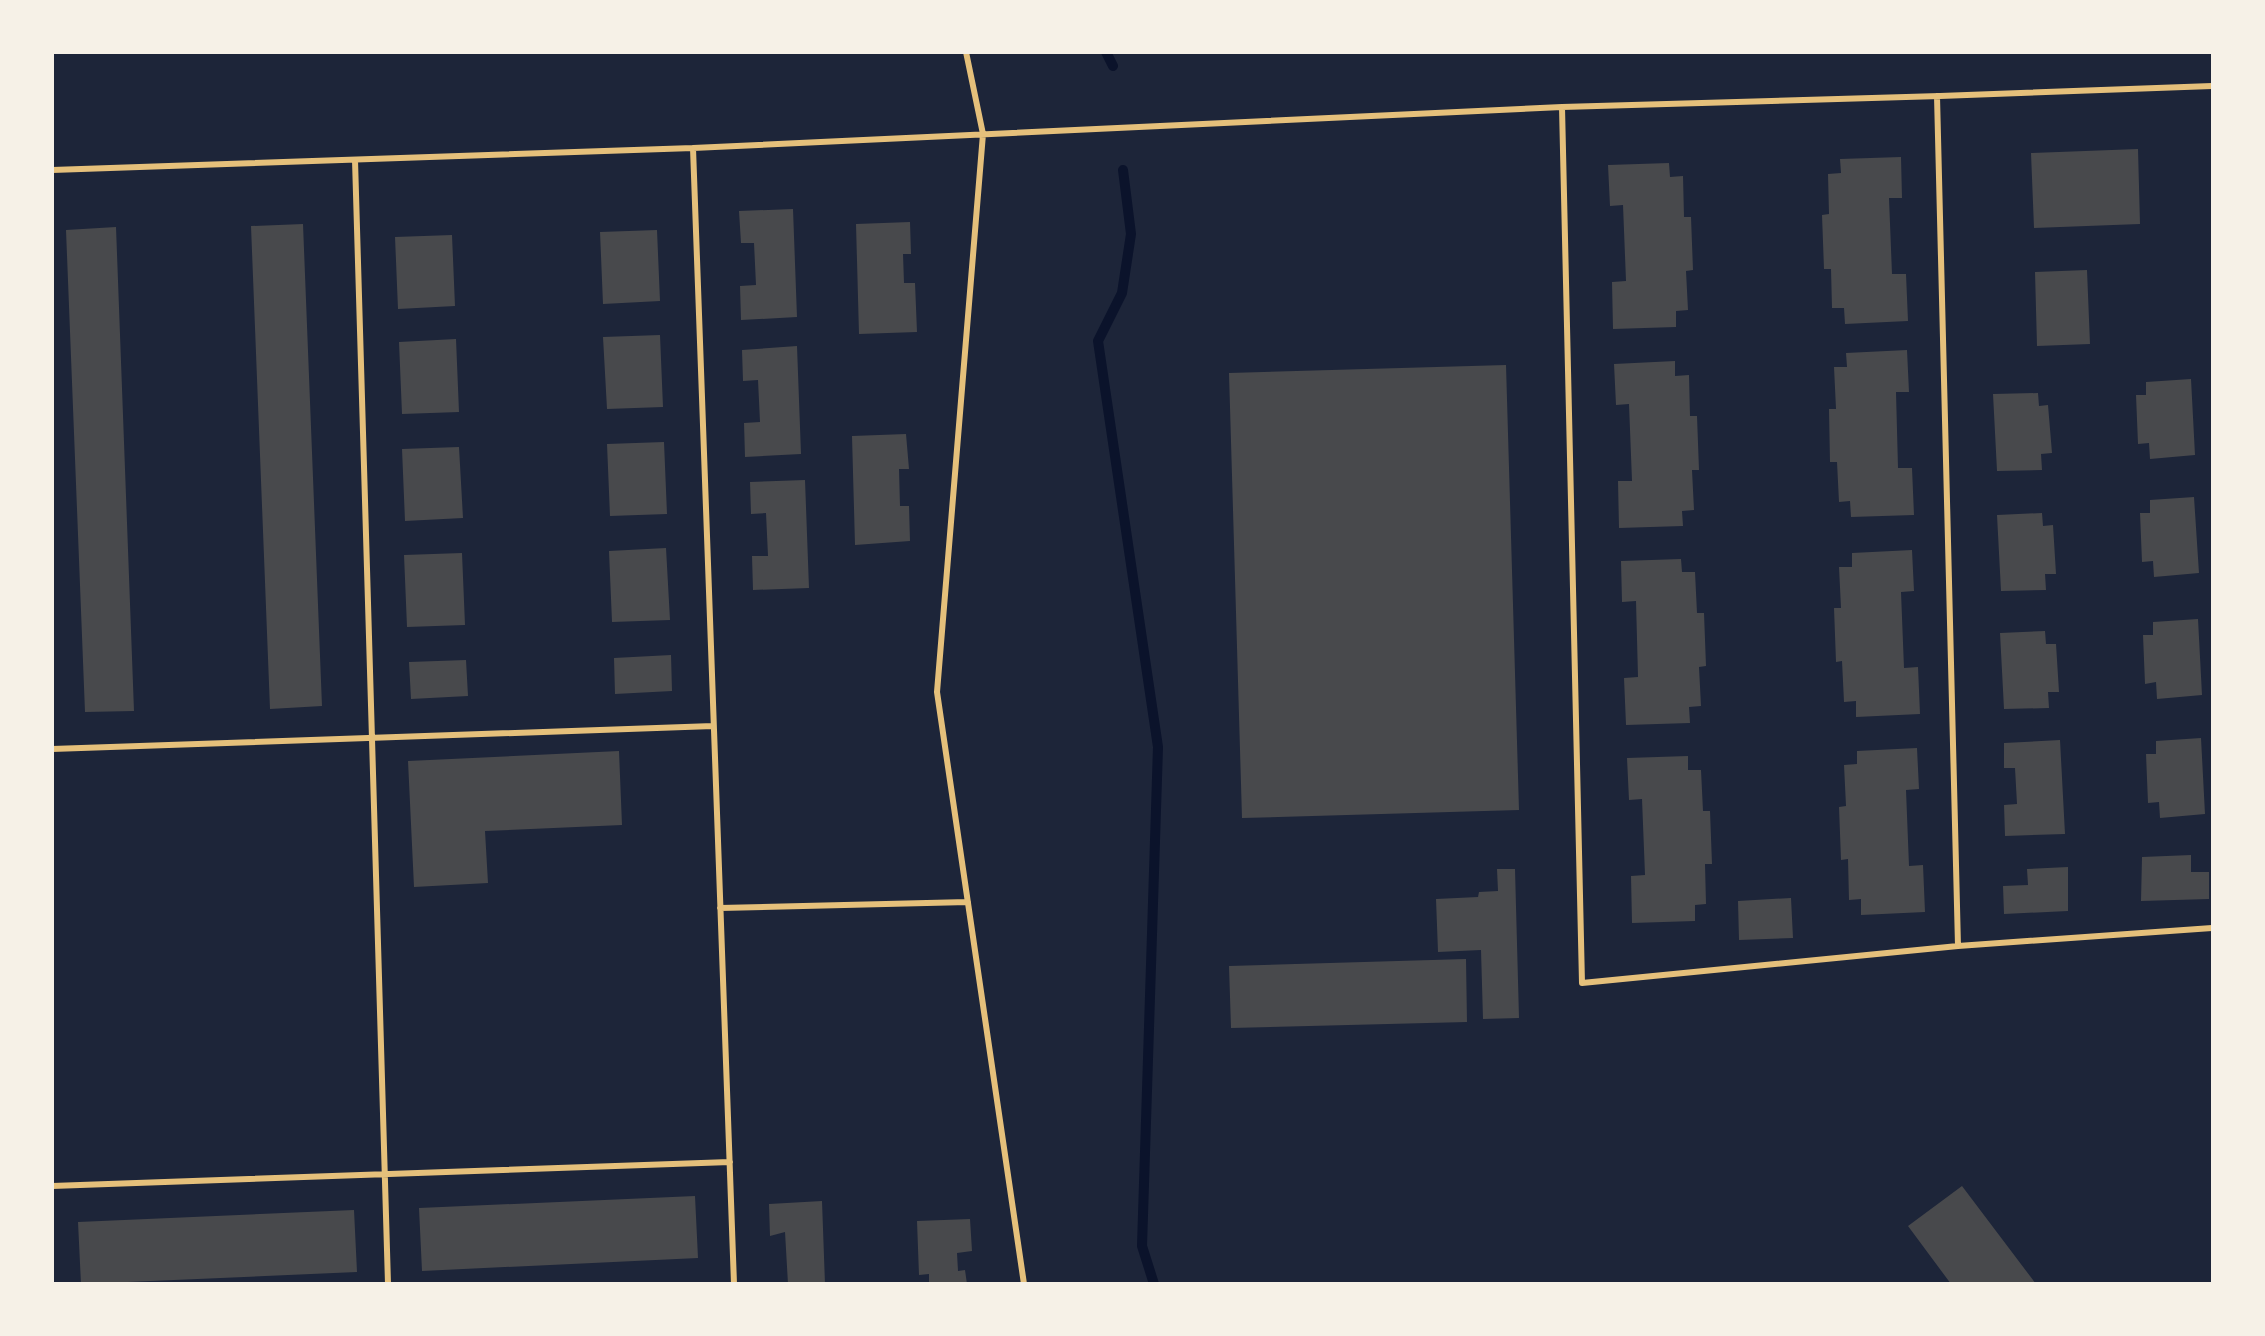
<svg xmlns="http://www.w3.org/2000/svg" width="2265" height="1336" font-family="Overpass,sans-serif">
<rect width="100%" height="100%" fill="#14213d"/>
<path fill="#1d2539" d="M 52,53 L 2212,53 L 2212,1283 L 53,1283 Z"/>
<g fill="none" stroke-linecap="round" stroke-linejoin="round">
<path stroke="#0b132b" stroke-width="10" d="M 1106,52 L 1113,66
M 1123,170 L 1131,234 L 1122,293 L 1098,341 L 1158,747 L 1142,1246 L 1154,1284"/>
</g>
<path fill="#48494c" d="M 2138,149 L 2140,224 L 2034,228 L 2031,153 Z
M 1901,157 L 1902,198 L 1889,198 L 1892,274 L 1906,274 L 1908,321 L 1845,324 L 1844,308 L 1832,308 L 1831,269 L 1824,269 L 1822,215 L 1829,214 L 1828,174 L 1841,173 L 1840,159 Z
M 1669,163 L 1670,177 L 1683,176 L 1684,217 L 1691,217 L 1693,270 L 1686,271 L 1688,310 L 1676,311 L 1676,327 L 1613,329 L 1612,282 L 1626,281 L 1623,205 L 1610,206 L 1608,165 Z
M 793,209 L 797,317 L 741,320 L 740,286 L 756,285 L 754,243 L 741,243 L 739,211 Z
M 910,222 L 911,254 L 903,254 L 904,283 L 915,283 L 917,332 L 859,334 L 856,224 Z
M 303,224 L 322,706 L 270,709 L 251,226 Z
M 116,227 L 134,711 L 85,712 L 66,230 Z
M 657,230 L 660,301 L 603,304 L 600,232 Z
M 452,235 L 455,306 L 398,309 L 395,237 Z
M 2087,270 L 2090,344 L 2037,346 L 2035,272 Z
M 660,335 L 663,407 L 607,409 L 603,337 Z
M 456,339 L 459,412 L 402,414 L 399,342 Z
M 797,346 L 801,454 L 745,457 L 744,423 L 760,422 L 758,380 L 743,381 L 742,350 Z
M 1907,350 L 1909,392 L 1896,392 L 1898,468 L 1912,468 L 1914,515 L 1851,517 L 1850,501 L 1839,502 L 1837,462 L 1830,462 L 1829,409 L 1836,409 L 1834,367 L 1847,367 L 1846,353 Z
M 1675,361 L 1675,376 L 1689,375 L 1690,416 L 1697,416 L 1699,470 L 1692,470 L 1694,510 L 1682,511 L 1683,526 L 1619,528 L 1618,481 L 1632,481 L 1629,404 L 1616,405 L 1614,364 Z
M 1506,365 L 1519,810 L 1242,818 L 1229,373 Z
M 2191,379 L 2195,455 L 2150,459 L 2149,443 L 2138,444 L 2136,395 L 2146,395 L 2146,382 Z
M 2038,393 L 2039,406 L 2048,405 L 2052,453 L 2041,454 L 2042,470 L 1997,471 L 1993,394 Z
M 906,434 L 909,469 L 899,469 L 900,506 L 909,506 L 910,541 L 855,545 L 852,436 Z
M 664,442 L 667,514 L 610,516 L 607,444 Z
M 459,447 L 463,518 L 405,521 L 402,449 Z
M 805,480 L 809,588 L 753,590 L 752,556 L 768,556 L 766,513 L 751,514 L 750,482 Z
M 2194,497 L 2199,573 L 2154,577 L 2153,561 L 2142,562 L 2140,513 L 2150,513 L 2150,500 Z
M 2042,513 L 2043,526 L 2053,525 L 2056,574 L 2045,574 L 2046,590 L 2001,591 L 1997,515 Z
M 666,548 L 670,620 L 612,622 L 609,551 Z
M 1912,550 L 1914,591 L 1901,592 L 1904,668 L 1918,667 L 1920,714 L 1856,717 L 1856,701 L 1844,702 L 1842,661 L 1836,662 L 1834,608 L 1841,608 L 1839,567 L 1852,567 L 1852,553 Z
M 462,553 L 465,625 L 407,627 L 404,555 Z
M 1681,559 L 1682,572 L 1695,572 L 1697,613 L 1704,613 L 1706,666 L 1699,667 L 1701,706 L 1689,707 L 1690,723 L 1626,725 L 1624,678 L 1638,677 L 1636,601 L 1622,602 L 1621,561 Z
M 2198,619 L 2202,695 L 2157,699 L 2156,682 L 2145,684 L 2143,635 L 2153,635 L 2153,622 Z
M 2045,631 L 2046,644 L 2056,644 L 2059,692 L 2048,692 L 2049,708 L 2004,709 L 2000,633 Z
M 671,655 L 672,691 L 615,694 L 614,658 Z
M 466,660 L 468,696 L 411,699 L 409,662 Z
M 2201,738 L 2205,814 L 2160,818 L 2159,802 L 2148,803 L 2146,754 L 2156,754 L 2156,741 Z
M 2060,740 L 2065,834 L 2005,836 L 2004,805 L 2017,804 L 2015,768 L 2004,768 L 2004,743 Z
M 1917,748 L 1919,789 L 1906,790 L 1909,866 L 1923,865 L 1925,912 L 1861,915 L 1861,899 L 1849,900 L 1848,859 L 1841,860 L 1839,807 L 1846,806 L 1844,765 L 1857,764 L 1857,751 Z
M 619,751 L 622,825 L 485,831 L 488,883 L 414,887 L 408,761 Z
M 1688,756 L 1688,770 L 1701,770 L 1703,811 L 1710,811 L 1712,864 L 1705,864 L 1706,904 L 1695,905 L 1695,921 L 1632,923 L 1631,876 L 1645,875 L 1642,799 L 1629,800 L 1627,758 Z
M 2191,855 L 2191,872 L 2209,872 L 2209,899 L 2141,901 L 2142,857 Z
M 2068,867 L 2068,911 L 2004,914 L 2003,886 L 2028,885 L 2027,869 Z
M 1497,869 L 1515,869 L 1519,1018 L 1483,1019 L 1481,950 L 1438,952 L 1436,899 L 1478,897 L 1479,892 L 1498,891 Z
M 1791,898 L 1793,938 L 1739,940 L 1738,901 Z
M 1466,959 L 1467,1022 L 1231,1028 L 1229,966 Z
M 1962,1186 L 2036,1284 L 1951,1284 L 1908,1226 Z
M 695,1196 L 698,1258 L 422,1271 L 419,1208 Z
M 822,1201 L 825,1284 L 788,1284 L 785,1232 L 770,1236 L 769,1204 Z
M 354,1210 L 357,1272 L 81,1284 L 78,1222 Z
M 970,1219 L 972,1251 L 957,1253 L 958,1271 L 965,1270 L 967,1284 L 929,1284 L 929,1274 L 919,1275 L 917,1221 Z"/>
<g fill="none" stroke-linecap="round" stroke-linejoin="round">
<path stroke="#e5c07b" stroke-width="6" d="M 966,52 L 983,134 L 937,692 L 1024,1284
M 1937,96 L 1958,946
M 1562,107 L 1582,983 L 1958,946 L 2212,928
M 693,148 L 734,1284
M 355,160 L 388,1284
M 52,170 L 693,148 L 1562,107 L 1940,96 L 2212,86
M 52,749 L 713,726
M 720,908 L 968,902
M 52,1186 L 730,1162"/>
</g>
<rect width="2265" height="1336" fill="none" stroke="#f6f1e7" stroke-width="108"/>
</svg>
